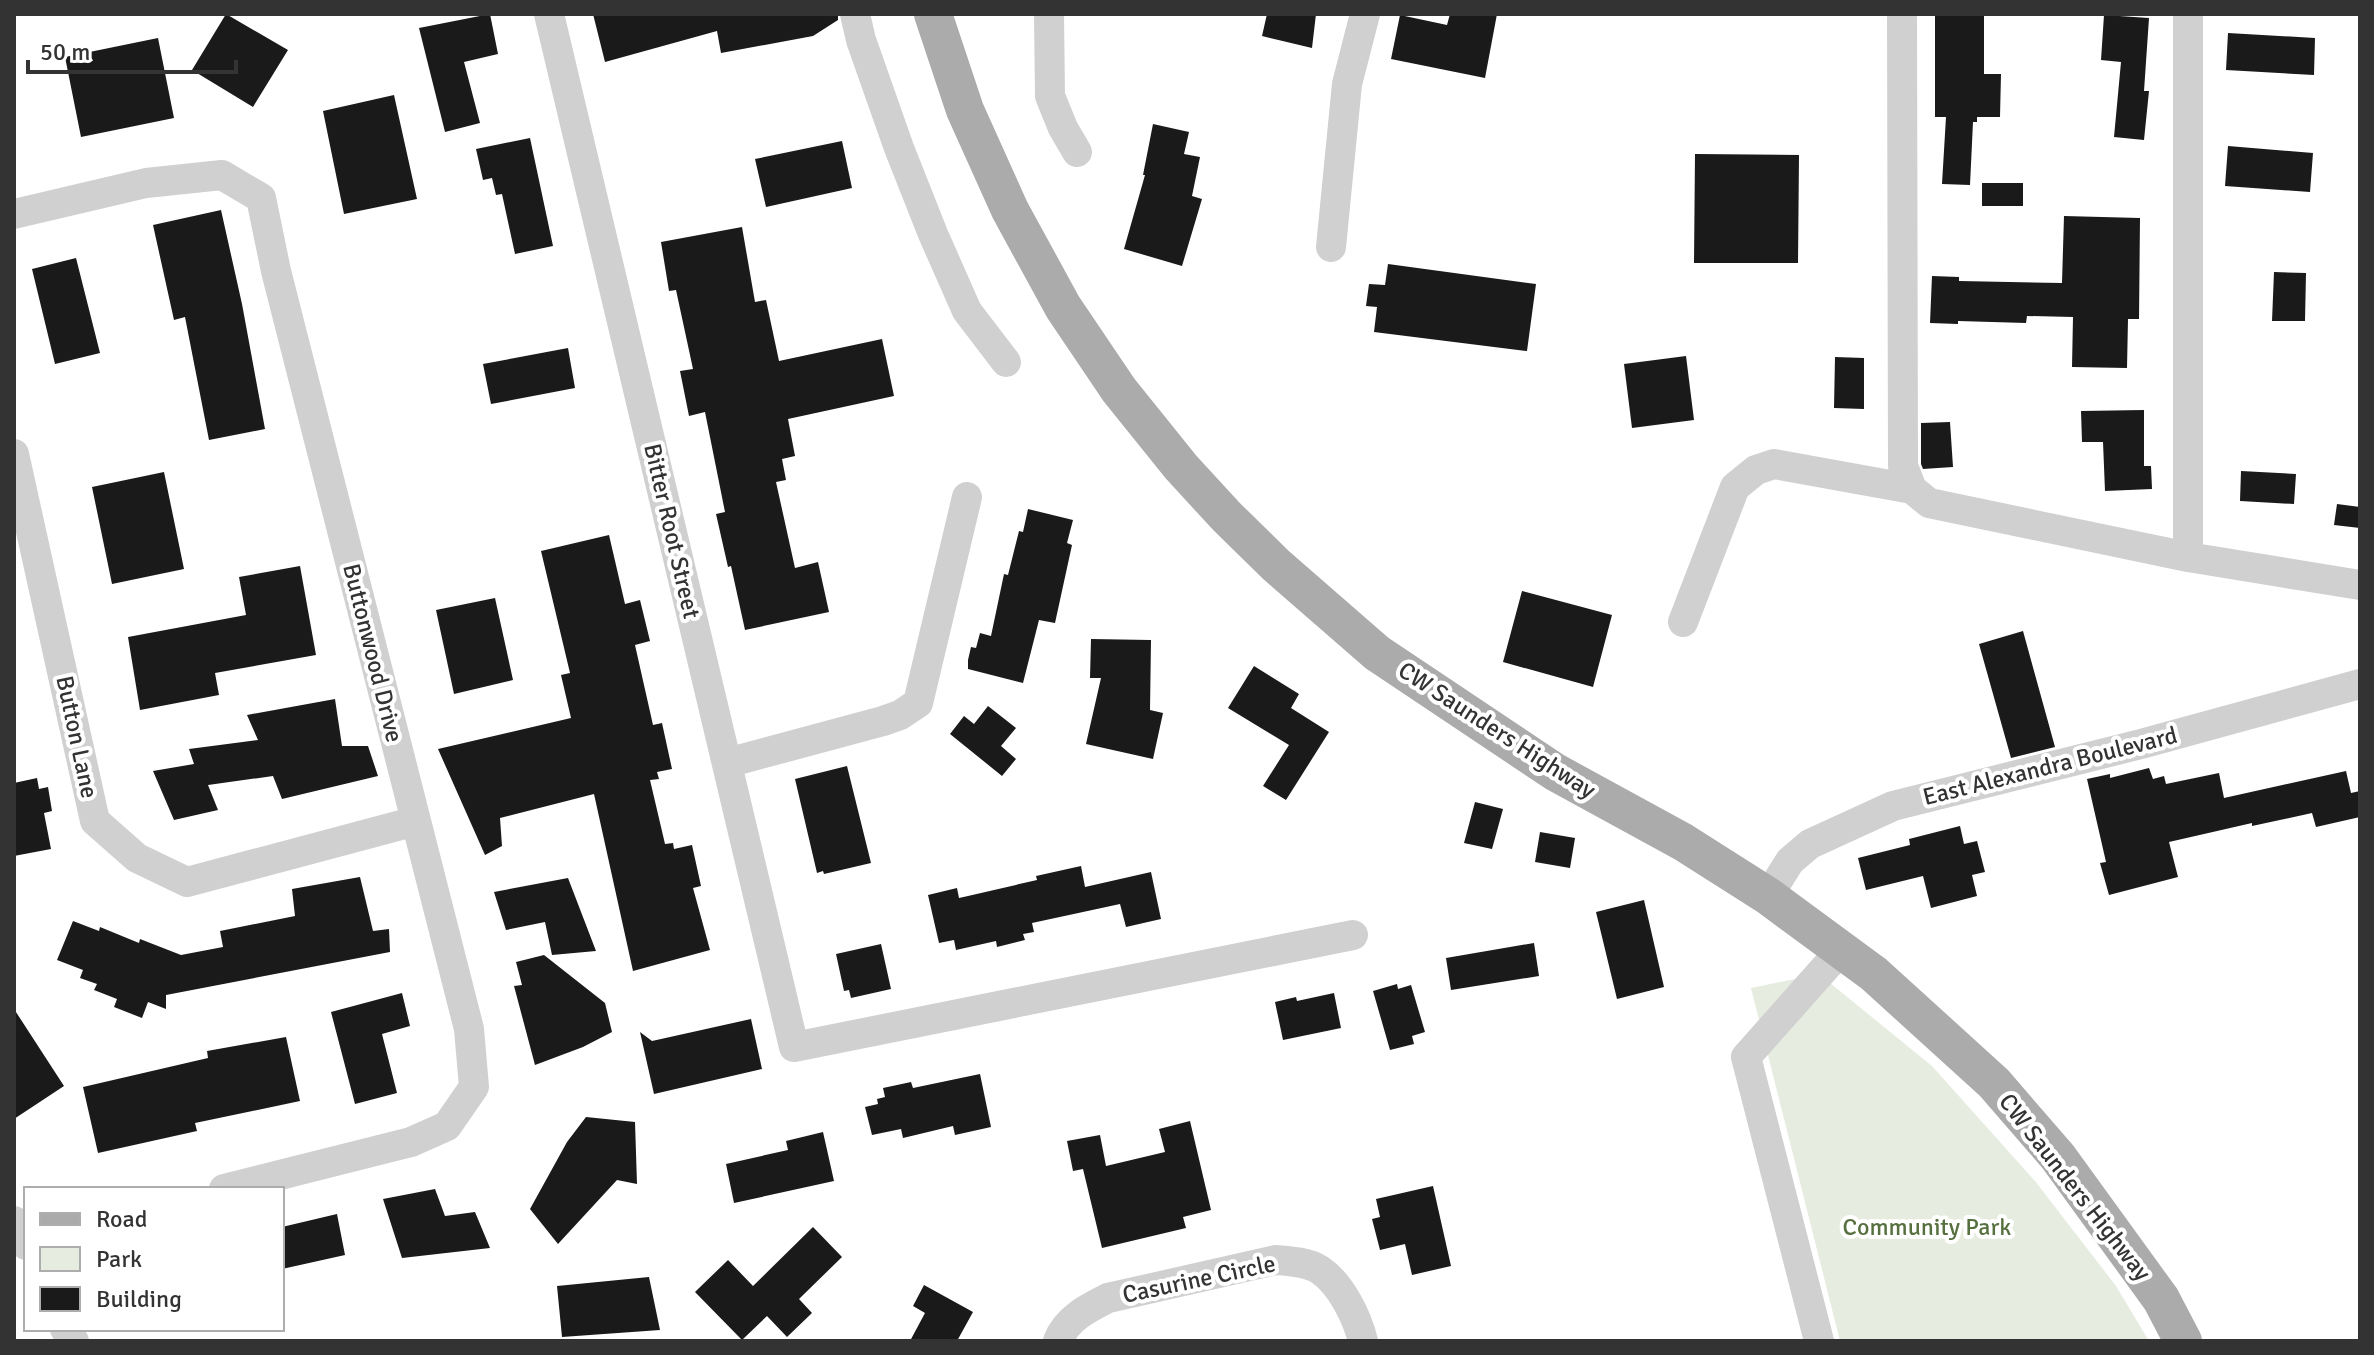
<svg xmlns="http://www.w3.org/2000/svg" width="2374" height="1355" font-family="Signika,sans-serif">
<rect width="100%" height="100%" fill="#fff"/>
<path fill="#e6ecdf" d="M 1819,974 L 1932,1066 L 2035,1181 L 2116,1286 L 2149,1341 L 1840,1341 L 1751,988 Z"/>
<path fill="#1a1a1a" d="M 226,14 L 288,50 L 253,107 L 192,70 Z
M 490,14 L 498,54 L 464,62 L 480,123 L 445,132 L 419,28 Z
M 593,14 L 838,14 L 838,20 L 813,36 L 721,53 L 717,31 L 605,62 Z
M 1267,14 L 1316,14 L 1312,48 L 1262,36 Z
M 1450,14 L 1497,14 L 1485,78 L 1391,59 L 1400,15 L 1447,25 Z
M 1935,14 L 1984,14 L 1984,74 L 2001,74 L 2000,117 L 1977,117 L 1977,122 L 1973,122 L 1970,185 L 1942,184 L 1946,117 L 1935,117 Z
M 2104,15 L 2149,18 L 2144,91 L 2149,91 L 2144,140 L 2114,137 L 2121,62 L 2101,60 Z
M 2228,33 L 2315,38 L 2314,75 L 2226,70 Z
M 158,38 L 174,118 L 81,137 L 65,57 Z
M 394,95 L 417,199 L 344,214 L 323,111 Z
M 1153,124 L 1189,132 L 1184,154 L 1200,157 L 1192,196 L 1202,199 L 1182,266 L 1124,249 L 1145,175 L 1143,175 Z
M 530,138 L 553,246 L 515,254 L 502,194 L 496,195 L 492,178 L 483,180 L 476,149 Z
M 842,141 L 852,188 L 766,207 L 755,159 Z
M 2228,146 L 2313,153 L 2310,192 L 2225,186 Z
M 1695,154 L 1799,155 L 1798,263 L 1694,263 Z
M 1982,183 L 2023,183 L 2023,206 L 1982,206 Z
M 221,210 L 242,304 L 265,429 L 209,440 L 185,317 L 174,320 L 153,225 Z
M 2064,216 L 2140,218 L 2139,319 L 2128,319 L 2127,368 L 2072,367 L 2073,317 L 2027,316 L 2026,323 L 1958,321 L 1958,324 L 1930,323 L 1932,276 L 1959,277 L 1959,281 L 2062,283 Z
M 742,227 L 755,302 L 766,300 L 779,361 L 882,339 L 894,396 L 788,419 L 795,456 L 782,459 L 786,480 L 776,482 L 795,568 L 818,562 L 829,612 L 745,630 L 731,566 L 728,567 L 716,514 L 725,512 L 705,412 L 689,416 L 680,371 L 693,369 L 676,290 L 669,291 L 661,242 Z
M 76,258 L 100,353 L 55,364 L 32,269 Z
M 1388,264 L 1536,284 L 1527,351 L 1374,332 L 1377,307 L 1366,306 L 1369,284 L 1385,285 Z
M 2274,272 L 2306,273 L 2305,321 L 2272,321 Z
M 568,348 L 575,388 L 491,404 L 483,364 Z
M 1686,356 L 1694,420 L 1632,428 L 1624,364 Z
M 1835,357 L 1864,358 L 1864,409 L 1834,408 Z
M 2144,410 L 2144,466 L 2151,466 L 2152,489 L 2105,491 L 2103,442 L 2082,442 L 2081,411 Z
M 1950,422 L 1953,467 L 1923,469 L 1921,464 L 1921,423 Z
M 2241,471 L 2296,474 L 2294,504 L 2240,501 Z
M 164,472 L 184,569 L 112,584 L 92,487 Z
M 2337,504 L 2360,507 L 2360,528 L 2334,525 Z
M 1028,509 L 1073,520 L 1067,543 L 1072,545 L 1055,623 L 1039,620 L 1023,683 L 968,669 L 968,660 L 971,647 L 976,648 L 980,633 L 991,636 L 1004,574 L 1008,575 L 1019,531 L 1023,532 Z
M 609,535 L 625,604 L 640,600 L 650,641 L 635,645 L 653,725 L 662,723 L 672,769 L 657,772 L 659,779 L 650,780 L 665,844 L 673,843 L 674,849 L 692,845 L 701,886 L 693,888 L 710,950 L 633,971 L 594,794 L 500,818 L 502,846 L 485,855 L 438,749 L 571,718 L 561,675 L 570,673 L 541,551 Z
M 300,566 L 316,655 L 215,673 L 219,695 L 140,710 L 128,637 L 246,615 L 239,577 Z
M 1522,591 L 1612,615 L 1593,687 L 1503,662 Z
M 495,598 L 513,680 L 454,694 L 436,610 Z
M 2023,631 L 2055,747 L 2011,758 L 1979,644 Z
M 1091,639 L 1151,640 L 1150,710 L 1163,713 L 1153,759 L 1086,744 L 1101,678 L 1090,678 Z
M 1254,666 L 1299,694 L 1291,708 L 1329,732 L 1286,800 L 1263,786 L 1289,745 L 1228,708 Z
M 335,699 L 342,746 L 368,746 L 378,776 L 282,799 L 273,776 L 208,785 L 218,810 L 174,820 L 153,771 L 194,764 L 189,749 L 258,740 L 247,715 Z
M 988,706 L 1016,728 L 1001,746 L 1016,759 L 1002,776 L 950,734 L 964,716 L 974,724 Z
M 847,766 L 871,863 L 824,874 L 823,871 L 817,873 L 795,779 Z
M 2149,768 L 2153,779 L 2164,776 L 2166,784 L 2219,773 L 2224,798 L 2346,771 L 2351,793 L 2360,791 L 2360,817 L 2316,827 L 2312,813 L 2252,826 L 2252,823 L 2169,842 L 2178,877 L 2109,895 L 2100,863 L 2106,862 L 2087,779 L 2110,774 L 2110,778 Z
M 37,778 L 39,789 L 48,787 L 52,811 L 44,813 L 51,849 L 14,856 L 14,783 Z
M 1475,802 L 1503,809 L 1492,849 L 1464,843 Z
M 1960,826 L 1964,844 L 1977,841 L 1985,872 L 1972,875 L 1977,896 L 1931,908 L 1923,876 L 1866,890 L 1858,858 L 1910,845 L 1909,839 Z
M 1540,832 L 1575,838 L 1570,868 L 1535,862 Z
M 1081,866 L 1085,887 L 1151,872 L 1161,919 L 1126,927 L 1120,904 L 1032,923 L 1034,932 L 1023,934 L 1025,940 L 997,947 L 996,941 L 956,950 L 954,940 L 939,943 L 928,895 L 957,888 L 959,898 L 968,896 L 1037,880 L 1036,876 Z
M 360,877 L 373,931 L 389,929 L 390,952 L 166,995 L 166,1009 L 148,1002 L 142,1018 L 114,1007 L 117,999 L 94,990 L 97,984 L 80,978 L 83,970 L 57,960 L 73,921 L 99,931 L 100,927 L 139,943 L 140,939 L 181,955 L 223,947 L 220,931 L 295,916 L 292,889 Z
M 568,878 L 596,951 L 552,955 L 545,922 L 506,930 L 494,892 Z
M 1644,900 L 1664,987 L 1617,999 L 1596,912 Z
M 1534,943 L 1539,976 L 1451,990 L 1446,958 Z
M 881,944 L 891,989 L 851,998 L 849,990 L 844,991 L 836,954 Z
M 544,955 L 605,1003 L 612,1032 L 583,1047 L 535,1065 L 514,986 L 522,985 L 516,962 Z
M 1397,984 L 1398,989 L 1411,985 L 1425,1032 L 1412,1036 L 1414,1044 L 1390,1050 L 1373,991 Z
M 402,993 L 410,1026 L 382,1034 L 397,1093 L 355,1104 L 331,1012 Z
M 1334,993 L 1341,1028 L 1283,1040 L 1275,1002 L 1296,997 L 1297,1001 Z
M 14,1009 L 64,1086 L 14,1119 Z
M 751,1019 L 762,1069 L 654,1094 L 640,1032 L 652,1041 Z
M 286,1037 L 300,1101 L 195,1123 L 197,1131 L 98,1153 L 83,1087 L 208,1058 L 207,1051 Z
M 980,1074 L 991,1127 L 955,1135 L 953,1126 L 903,1138 L 901,1129 L 872,1135 L 865,1107 L 878,1104 L 877,1099 L 885,1097 L 883,1088 L 911,1082 L 913,1088 Z
M 586,1117 L 635,1122 L 637,1184 L 617,1180 L 558,1244 L 530,1209 L 567,1142 Z
M 1190,1121 L 1211,1210 L 1183,1217 L 1186,1228 L 1102,1248 L 1083,1169 L 1073,1171 L 1067,1141 L 1100,1135 L 1106,1166 L 1165,1152 L 1159,1129 Z
M 823,1132 L 834,1181 L 734,1203 L 726,1164 L 788,1150 L 786,1141 Z
M 1433,1186 L 1451,1266 L 1412,1275 L 1405,1244 L 1380,1250 L 1372,1219 L 1380,1217 L 1376,1199 Z
M 435,1189 L 445,1216 L 475,1212 L 490,1248 L 402,1258 L 383,1199 Z
M 337,1214 L 345,1255 L 282,1269 L 282,1227 Z
M 813,1227 L 842,1257 L 799,1299 L 812,1313 L 787,1337 L 767,1316 L 742,1340 L 695,1292 L 728,1260 L 753,1286 Z
M 649,1277 L 660,1330 L 562,1337 L 557,1286 Z
M 924,1285 L 973,1312 L 957,1341 L 910,1341 L 925,1313 L 913,1306 Z"/>
<g fill="none" stroke-linecap="round" stroke-linejoin="round">
<path stroke="#d0d0d0" stroke-width="30" d="M 549,14 L 794,1047 L 1353,935
M 855,14 L 861,40 L 899,148 L 933,234 L 967,311 L 1006,362
M 1049,14 L 1050,96 L 1063,128 L 1077,152
M 1902,14 L 1903,466 L 1912,489 L 1929,503 L 2188,557 L 2360,585
M 2188,14 L 2188,557
M 14,214 L 146,183 L 222,175 L 261,198 L 276,271 L 469,1029 L 474,1087 L 447,1126 L 411,1142 L 224,1189
M 1331,247 L 1347,84 L 1365,14
M 14,454 L 95,821 L 137,858 L 187,882 L 416,821
M 1683,622 L 1735,487 L 1756,470 L 1774,464 L 1912,489
M 727,763 L 883,721 L 900,715 L 918,703 L 967,497
M 1768,896 L 1790,861 L 1810,844 L 1893,806 L 2141,744 L 2360,684
M 14,1221 L 26,1245
M 65,1329 L 74,1341
M 1058,1341 C 1066,1319 1088,1308 1108,1298 L 1276,1260 C 1290,1261 1308,1262 1320,1270 C 1341,1284 1357,1317 1363,1341
M 1819,1341 L 1746,1057 L 1841,950"/>
<path stroke="#ababab" stroke-width="38" d="M 933,14 L 965,110 L 1010,210 L 1063,307 L 1119,390 L 1181,467 L 1227,517 L 1276,565 L 1377,653 L 1555,772 L 1683,842 L 1768,896 L 1874,974 L 1994,1083 L 2058,1157 L 2161,1299 L 2183,1341"/>
</g>
<g text-anchor="middle" stroke-width="8" stroke-linejoin="round" paint-order="stroke">
<g font-size="24" fill="#333" stroke="#fff">
<text transform="translate(672 531) rotate(77)" y="8">Bitter Root Street</text>
<text transform="translate(373 653) rotate(76)" y="8">Buttonwood Drive</text>
<text transform="translate(1497 730) rotate(33)" y="8">CW Saunders Highway</text>
<text transform="translate(77 737) rotate(78)" y="8">Button Lane</text>
<text transform="translate(2050 766) rotate(-14)" y="8">East Alexandra Boulevard</text>
<text transform="translate(2075 1187) rotate(52)" y="8">CW Saunders Highway</text>
<text transform="translate(1199 1279) rotate(-12)" y="8">Casurine Circle</text>
</g>
<g font-size="24" fill="#56703f" stroke="#fff">
<text x="1927" y="1235">Community Park</text>
</g>
</g>
<rect width="2374" height="1355" fill="none" stroke="#333333" stroke-width="32"/>
<rect x="24" y="1187" width="260" height="144" fill="#ffffff" stroke="#adadad" stroke-width="2"/>
<rect x="40" y="1213" width="40" height="12" fill="#ababab" stroke="#adadad" stroke-width="2"/>
<text x="96" y="1227" font-size="24" fill="#333333">Road</text>
<rect x="40" y="1247" width="40" height="24" fill="#e6ecdf" stroke="#adadad" stroke-width="2"/>
<text x="96" y="1267" font-size="24" fill="#333333">Park</text>
<rect x="40" y="1287" width="40" height="24" fill="#1a1a1a" stroke="#adadad" stroke-width="2"/>
<text x="96" y="1307" font-size="24" fill="#333333">Building</text>
<path d="M28 60v12h208v-12" fill="none" stroke="#333333" stroke-width="4"/>
<text x="40" y="60" font-size="24" fill="#333333" stroke="#ffffff" stroke-width="6" paint-order="stroke">50 m</text>
</svg>
